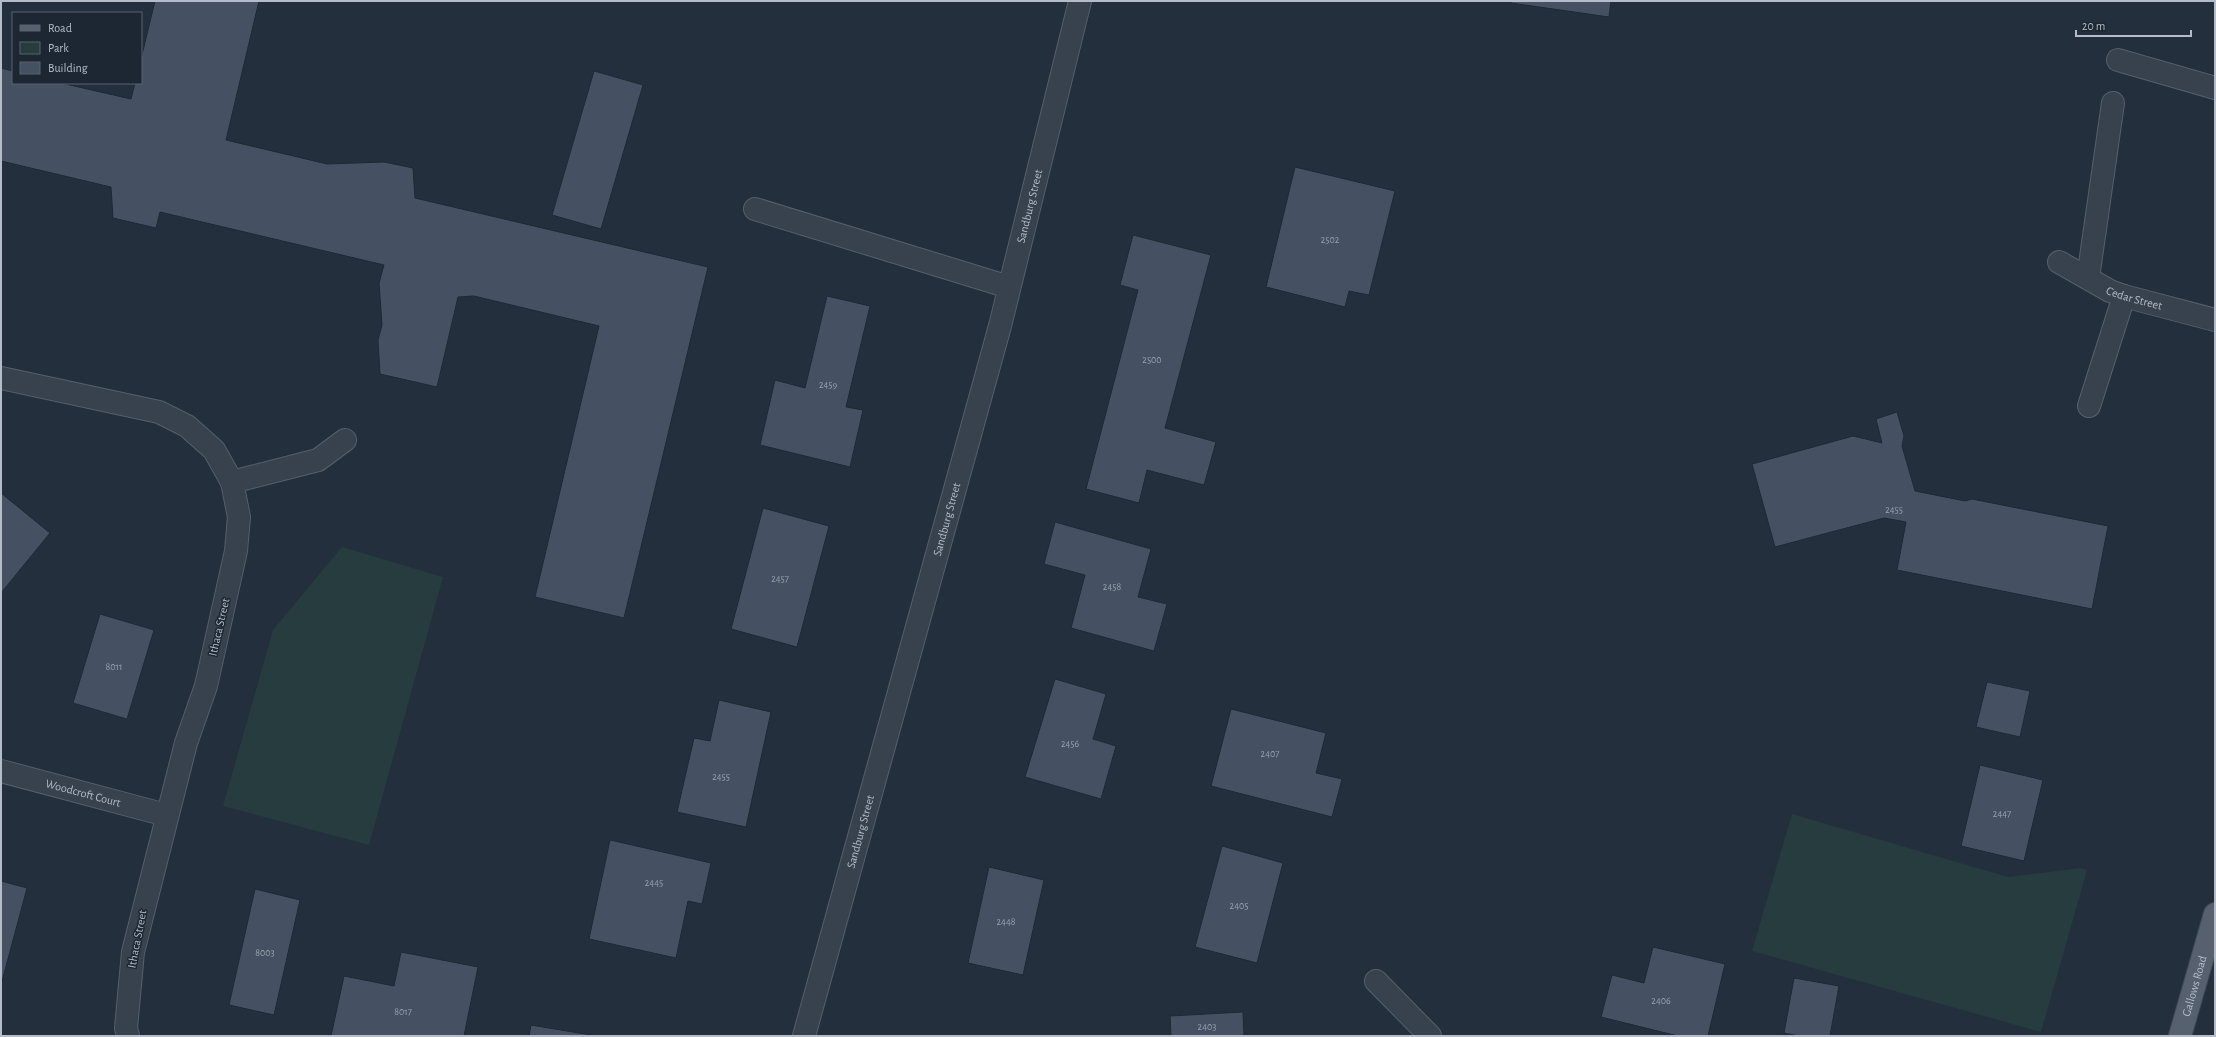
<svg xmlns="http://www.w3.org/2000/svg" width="2216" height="1037" font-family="'Alegreya Sans',sans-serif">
<rect width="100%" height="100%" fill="#242f3e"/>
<path fill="#263c3f" d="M 342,547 L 443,577 L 369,845 L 223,806 L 273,630 Z
M 1792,814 L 2008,877 L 2081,868 L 2087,870 L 2041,1032 L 1752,951 Z"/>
<path fill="#455162" stroke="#1f2835" d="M 155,1 L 259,1 L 226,140 L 327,164 L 384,162 L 413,168 L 415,198 L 708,267 L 624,618 L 535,597 L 599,326 L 474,296 L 458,297 L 437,387 L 380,374 L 378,340 L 382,325 L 379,283 L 384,265 L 160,212 L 156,228 L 113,218 L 111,187 L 1,161 L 1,68 L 13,71 L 13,83 L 61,83 L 131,99 L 135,83 L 141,83 L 141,59 Z
M 1512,1 L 1611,1 L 1609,17 L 1511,3 Z
M 594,71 L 643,85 L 601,229 L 552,215 Z
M 1295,167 L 1395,191 L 1369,295 L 1349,291 L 1345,307 L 1266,287 Z
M 1133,235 L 1211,255 L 1165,428 L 1216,442 L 1204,485 L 1147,470 L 1139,503 L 1086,489 L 1138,290 L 1120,285 Z
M 827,296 L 870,306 L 846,407 L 863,410 L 850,467 L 760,445 L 775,380 L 805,388 Z
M 1897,412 L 1904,436 L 1902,446 L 1915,491 L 1965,501 L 1972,499 L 2108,526 L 2092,609 L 1897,570 L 1906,522 L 1884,518 L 1775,547 L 1752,464 L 1853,436 L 1882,443 L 1876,419 Z
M 1,493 L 50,533 L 1,593 Z
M 763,508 L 829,526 L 797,647 L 731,629 Z
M 1055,522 L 1151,549 L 1138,597 L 1167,604 L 1154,651 L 1071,628 L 1085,575 L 1044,564 Z
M 100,614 L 154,630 L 127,719 L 73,703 Z
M 1055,679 L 1106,694 L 1093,739 L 1116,746 L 1101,799 L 1025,777 Z
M 1987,682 L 2030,691 L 2020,737 L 1976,727 Z
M 719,700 L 771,712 L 746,827 L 677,812 L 694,738 L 710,741 Z
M 1231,709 L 1326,733 L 1316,773 L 1342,779 L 1332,817 L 1211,786 Z
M 1980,765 L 2043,780 L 2024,861 L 1961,846 Z
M 610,840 L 711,863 L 702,904 L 688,901 L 676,958 L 589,939 Z
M 1222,846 L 1283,863 L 1257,963 L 1195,947 Z
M 989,867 L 1044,880 L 1023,975 L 968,963 Z
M 1,881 L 27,888 L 1,985 Z
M 255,889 L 300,900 L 274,1015 L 229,1005 Z
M 1653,947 L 1725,964 L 1708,1036 L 1678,1036 L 1601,1017 L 1612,975 L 1644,983 Z
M 401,952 L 478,967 L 464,1036 L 331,1036 L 344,976 L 394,986 Z
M 1794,978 L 1839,986 L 1830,1036 L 1799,1036 L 1784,1033 Z
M 1243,1012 L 1244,1036 L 1171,1036 L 1170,1016 Z
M 531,1025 L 597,1036 L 529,1036 Z"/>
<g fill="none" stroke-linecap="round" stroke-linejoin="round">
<defs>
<g id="minor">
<path d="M 2118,60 L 2215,88"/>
<path d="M 755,209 L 1009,287"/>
<path id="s1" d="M 2059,262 L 2110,291 L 2124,296 L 2215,320"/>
<path d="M 2088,278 L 2113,103"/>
<path d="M 1,378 L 159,412 L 187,426 L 214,450 L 232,482 L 239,517 L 236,551 L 206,686 L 186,743 L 133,952 L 126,1028 L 128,1036"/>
<path d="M 2089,406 L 2124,296"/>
<path d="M 232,482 L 318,460 L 345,440"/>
<path id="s2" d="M 1,771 L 166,815"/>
<path d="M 1376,981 L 1430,1036"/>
<path id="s3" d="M 804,1036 L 1000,326 L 1080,1"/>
</g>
<g id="major">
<path id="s4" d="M 2180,1036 L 2215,914"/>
</g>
</defs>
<use href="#minor" stroke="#565f6c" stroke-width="24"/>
<use href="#major" stroke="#414a57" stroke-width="24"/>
<use href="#minor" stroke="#38414e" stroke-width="22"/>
<use href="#major" stroke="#56606e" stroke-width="22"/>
</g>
<g text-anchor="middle" stroke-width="3" stroke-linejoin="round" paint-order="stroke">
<g font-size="10" fill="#98a1af">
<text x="1330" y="243">2502</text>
<text x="1152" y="363">2500</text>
<text x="828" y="388">2459</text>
<text x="1894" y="513">2455</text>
<text x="780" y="582">2457</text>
<text x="1112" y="590">2458</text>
<text x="114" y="670">8011</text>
<text x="1070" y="747">2456</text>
<text x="1270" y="757">2407</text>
<text x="721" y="780">2455</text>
<text x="2002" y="817">2447</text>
<text x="654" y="886">2445</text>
<text x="1239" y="909">2405</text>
<text x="1006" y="925">2448</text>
<text x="265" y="956">8003</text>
<text x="1661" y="1004">2406</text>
<text x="403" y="1015">8017</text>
<text x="1207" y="1030">2403</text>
</g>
<g font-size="12" fill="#b4bcc9" stroke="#1d2633">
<text dy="4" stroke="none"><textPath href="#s3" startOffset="860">Sandburg Street</textPath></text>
<text dy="4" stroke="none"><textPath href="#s1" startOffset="84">Cedar Street</textPath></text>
<text dy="4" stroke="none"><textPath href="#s3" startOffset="536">Sandburg Street</textPath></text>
<text transform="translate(219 627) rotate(-77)" y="4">Ithaca Street</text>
<text dy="4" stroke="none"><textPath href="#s2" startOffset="85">Woodcroft Court</textPath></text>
<text dy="4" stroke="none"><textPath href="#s3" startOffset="212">Sandburg Street</textPath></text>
<text transform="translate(137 939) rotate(-79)" y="4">Ithaca Street</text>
<text dy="4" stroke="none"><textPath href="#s4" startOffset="52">Gallows Road</textPath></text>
</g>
</g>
<rect width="2216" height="1037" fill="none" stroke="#b4bcc9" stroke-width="4"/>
<rect x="12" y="12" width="130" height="72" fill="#1d2633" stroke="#59626f"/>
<rect x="20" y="25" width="20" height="6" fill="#56606e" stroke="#59626f"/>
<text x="48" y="32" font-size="12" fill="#b4bcc9">Road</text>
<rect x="20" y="42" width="20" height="12" fill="#263c3f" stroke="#59626f"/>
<text x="48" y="52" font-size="12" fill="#b4bcc9">Park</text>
<rect x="20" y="62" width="20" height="12" fill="#455162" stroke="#59626f"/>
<text x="48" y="72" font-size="12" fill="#b4bcc9">Building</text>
<path d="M2076 30v6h115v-6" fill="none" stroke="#b4bcc9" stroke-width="2"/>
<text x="2082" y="30" font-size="12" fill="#b4bcc9" stroke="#1d2633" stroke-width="3" paint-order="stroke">20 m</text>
</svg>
